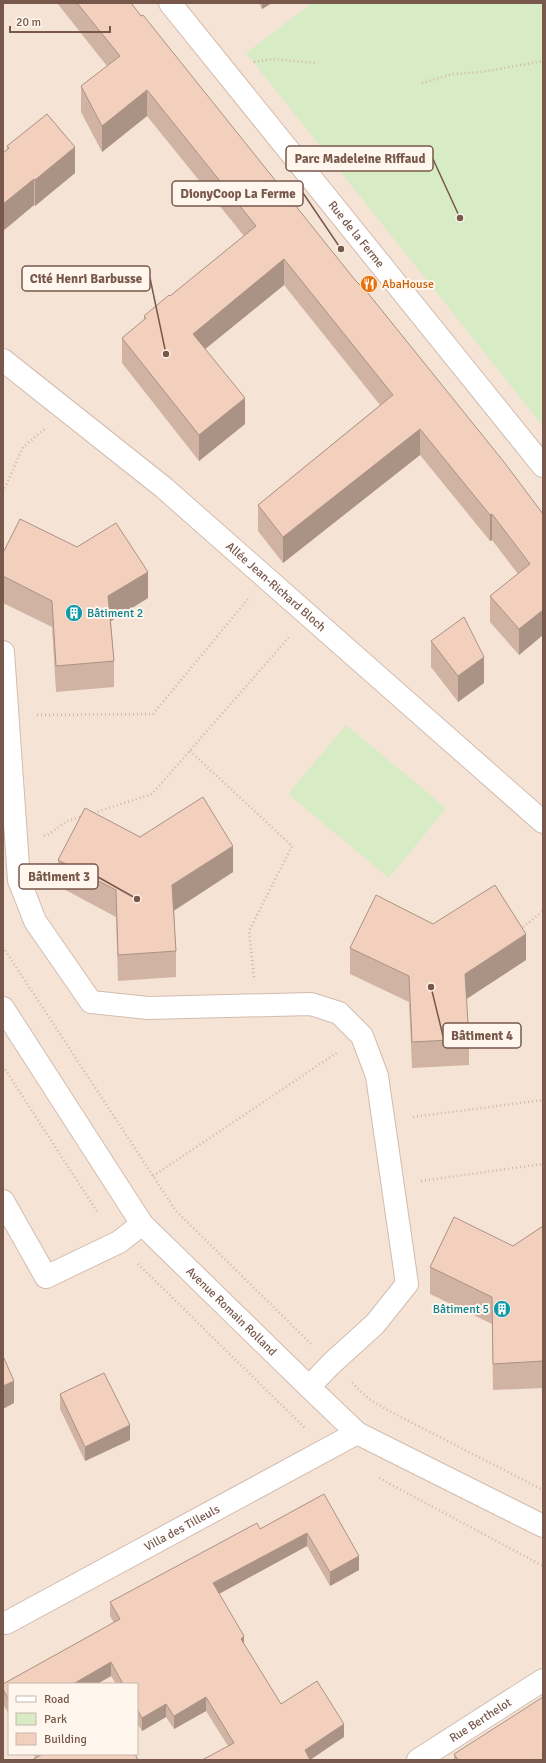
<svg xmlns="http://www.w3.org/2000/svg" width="546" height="1763" font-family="Signika,sans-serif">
<rect width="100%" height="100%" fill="#fdf3e7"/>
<path fill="#f5e4d6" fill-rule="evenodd" d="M 3,3 L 543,3 L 543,1760 L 3,1760 ZM 9,1684 L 137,1684 L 137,1754 L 9,1754 Z"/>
<path fill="#d7ebc5" d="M 312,3 L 543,3 L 542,425 L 246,53 Z
M 346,725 L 446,808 L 389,878 L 288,794 Z"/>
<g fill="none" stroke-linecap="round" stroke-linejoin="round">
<defs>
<g id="minor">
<path id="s1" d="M 170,3 L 543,466"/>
<path id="s2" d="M 3,360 L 163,487 L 543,822"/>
<path d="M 3,652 L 19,880 L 35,921 L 91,1002 L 148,1008 L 311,1004 L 339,1013 L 362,1036 L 377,1076 L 407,1284 L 375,1324 L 331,1364 L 309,1387"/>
<path id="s3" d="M 3,1008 L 142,1224 L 309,1387 L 357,1433 L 543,1526"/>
<path d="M 3,1201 L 46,1277 L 119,1242 L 142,1224"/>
<path id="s4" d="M 6,1623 L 357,1433"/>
<path id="s5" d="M 418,1760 L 543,1680"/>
</g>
</defs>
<use href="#minor" stroke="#d2bcaf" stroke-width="24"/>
<path stroke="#d8b3a1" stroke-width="2.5" stroke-dasharray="1 3" stroke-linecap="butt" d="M 254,62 L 273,59 L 315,63
M 422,83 L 453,74 L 482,72 L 543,61
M 3,492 L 23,447 L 45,429
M 37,715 L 153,714 L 248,599
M 190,751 L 292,846 L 249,931 L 254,978
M 90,814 L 152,794 L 290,636
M 44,836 L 49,834 L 67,821 L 83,816
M 523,927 L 543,911
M 3,947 L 176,1211 L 311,1344
M 3,1066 L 98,1213
M 413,1117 L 543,1100
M 153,1176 L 338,1052
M 421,1181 L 543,1164
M 138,1264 L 306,1429
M 352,1383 L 369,1399 L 391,1412 L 543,1490
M 379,1478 L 543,1566"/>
<use href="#minor" stroke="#fff" stroke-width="22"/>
</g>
<path fill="#d1b3a3" d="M 57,3 L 131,3 L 141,16 L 543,514 L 543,635 L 519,655 L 490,622 L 490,596 L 518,574 L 492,540 L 490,541 L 420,455 L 283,563 L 258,531 L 258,505 L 380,405 L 284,285 L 205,349 L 245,424 L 199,461 L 122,363 L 122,338 L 144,320 L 144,316 L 170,296 L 244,236 L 147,116 L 102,152 L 81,112 L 81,86 L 107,66 Z
M 259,3 L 272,3 L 262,9 Z
M 7,146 L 75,173 L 35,206 L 34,205 L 3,231 L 3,153 L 7,150 Z
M 3,553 L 148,598 L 111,621 L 114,661 L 114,687 L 56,692 L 52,627 L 3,603 Z
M 431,641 L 484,683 L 458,702 L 431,667 Z
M 140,837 L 233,872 L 174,910 L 176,951 L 176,977 L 118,981 L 116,917 L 58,886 L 58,860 Z
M 350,948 L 526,960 L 466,999 L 469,1039 L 469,1065 L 412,1068 L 409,1002 L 350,974 Z
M 543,1226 L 543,1388 L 493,1390 L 492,1324 L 430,1294 L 430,1267 L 513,1246 Z
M 60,1394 L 130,1440 L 85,1461 L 60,1409 Z
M 324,1494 L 359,1570 L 330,1586 L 307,1546 L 219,1594 L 244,1644 L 281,1704 L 344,1737 L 228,1746 L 206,1711 L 174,1729 L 166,1717 L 142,1731 L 137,1723 L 137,1684 L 116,1684 L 111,1676 L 97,1684 L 9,1684 L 9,1714 L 4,1706 L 3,1684 L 114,1623 L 110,1616 L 110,1602 L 260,1529 Z
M 33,1754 L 135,1754 L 35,1758 Z
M 454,1754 L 543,1760 L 454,1760 Z"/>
<path fill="#aa9285" d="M 262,3 L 272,3 L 262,9 Z
M 147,90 L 147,116 L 102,152 L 102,126 Z
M 75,147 L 75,173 L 35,206 L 35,180 Z
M 34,179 L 34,205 L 3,231 L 3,204 Z
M 284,259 L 284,285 L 193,359 L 193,334 Z
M 245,398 L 245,424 L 199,461 L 199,435 Z
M 420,429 L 420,455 L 283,563 L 283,537 Z
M 492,514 L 492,540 L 490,541 L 490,515 Z
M 148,572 L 148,598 L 108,623 L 108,596 Z
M 543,610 L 543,635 L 519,655 L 519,629 Z
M 484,657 L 484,683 L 458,702 L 458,676 Z
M 233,846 L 233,872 L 172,912 L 172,885 Z
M 526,934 L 526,960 L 465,1000 L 465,974 Z
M 14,1381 L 14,1403 L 3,1409 L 3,1386 Z
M 130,1425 L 130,1440 L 85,1461 L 85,1447 Z
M 307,1533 L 307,1546 L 213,1597 L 213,1583 Z
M 359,1556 L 359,1570 L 330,1586 L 330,1572 Z
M 244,1636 L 244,1650 L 241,1639 Z
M 111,1662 L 111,1676 L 97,1684 L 73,1684 Z
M 4,1691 L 4,1706 L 3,1706 L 3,1692 Z
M 206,1697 L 206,1711 L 174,1729 L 174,1716 Z
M 166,1704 L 166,1717 L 142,1731 L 142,1718 Z
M 344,1724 L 344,1737 L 310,1760 L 305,1760 L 305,1750 Z"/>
<path fill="#f3d0be" stroke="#aa9285" d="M 77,3 L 131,3 L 141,16 L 143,15 L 355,280 L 367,292 L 504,462 L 543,514 L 543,610 L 519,629 L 490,596 L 530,564 L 492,514 L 490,515 L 420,429 L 283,537 L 258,505 L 393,395 L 284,259 L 193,334 L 245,398 L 199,435 L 122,338 L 146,318 L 144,316 L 169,295 L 170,296 L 256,226 L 147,90 L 102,126 L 81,86 L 120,56 Z
M 47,114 L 75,147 L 35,180 L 34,179 L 3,204 L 3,153 L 9,148 L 7,146 Z
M 20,519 L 77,547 L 116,523 L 148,572 L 108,596 L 114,661 L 56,666 L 52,601 L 3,576 L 3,553 Z
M 464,617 L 484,657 L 458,676 L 431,641 Z
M 203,797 L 233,846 L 172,885 L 176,951 L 118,955 L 116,890 L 58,860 L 85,808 L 140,837 Z
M 495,885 L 526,934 L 465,974 L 469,1039 L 412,1042 L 409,976 L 350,948 L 376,895 L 433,924 Z
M 454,1217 L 513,1246 L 543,1226 L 543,1361 L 493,1364 L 492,1297 L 430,1267 Z
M 3,1356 L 14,1381 L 3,1386 Z
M 104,1373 L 130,1425 L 85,1447 L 60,1394 Z
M 324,1494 L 359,1556 L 330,1572 L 307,1533 L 213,1583 L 244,1636 L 241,1639 L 281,1704 L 317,1681 L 344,1724 L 305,1750 L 310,1760 L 202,1760 L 234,1743 L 206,1697 L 174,1716 L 166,1704 L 142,1718 L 137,1709 L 137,1684 L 123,1684 L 111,1662 L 73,1684 L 9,1684 L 9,1700 L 3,1689 L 3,1684 L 120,1619 L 110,1602 L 257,1523 L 260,1529 Z
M 543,1697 L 543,1760 L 458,1760 L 454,1754 Z
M 41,1754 L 135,1754 L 138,1760 L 32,1760 L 41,1755 Z"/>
<defs>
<symbol id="restaurant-disc" viewBox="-11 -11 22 22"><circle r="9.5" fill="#e8710a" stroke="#fff7ee"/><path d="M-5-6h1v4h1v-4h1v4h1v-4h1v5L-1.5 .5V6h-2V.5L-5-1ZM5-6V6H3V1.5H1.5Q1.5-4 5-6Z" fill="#fff"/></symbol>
<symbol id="building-disc" viewBox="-11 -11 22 22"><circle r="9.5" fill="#0f9aa8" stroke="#fff7ee"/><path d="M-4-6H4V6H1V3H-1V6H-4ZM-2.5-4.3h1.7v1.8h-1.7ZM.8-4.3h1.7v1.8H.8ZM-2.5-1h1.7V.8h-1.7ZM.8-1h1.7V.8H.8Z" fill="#fff"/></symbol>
</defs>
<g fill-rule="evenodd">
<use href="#restaurant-disc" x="359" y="274" width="20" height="20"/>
<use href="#building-disc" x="64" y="603" width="20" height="20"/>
<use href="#building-disc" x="492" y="1299" width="20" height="20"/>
</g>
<g text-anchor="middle" stroke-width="4" stroke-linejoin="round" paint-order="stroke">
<g font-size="12" fill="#78584b" stroke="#fff7ee">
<text dy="4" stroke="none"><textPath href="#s1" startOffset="297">Rue de la Ferme</textPath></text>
<text dy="4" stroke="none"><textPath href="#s2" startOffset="355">Allée Jean-Richard Bloch</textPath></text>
<text dy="4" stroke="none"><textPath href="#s3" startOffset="382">Avenue Romain Rolland</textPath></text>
<text dy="4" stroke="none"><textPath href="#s4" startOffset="200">Villa des Tilleuls</textPath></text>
<text dy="4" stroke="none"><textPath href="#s5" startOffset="74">Rue Berthelot</textPath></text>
</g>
<g font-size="12" fill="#c56008" stroke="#fff7ee" text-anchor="start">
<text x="382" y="288">AbaHouse</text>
</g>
<g font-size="12" fill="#0d838f" stroke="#fff7ee" text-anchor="start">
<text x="87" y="617">Bâtiment 2</text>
<text x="489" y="1313" text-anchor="end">Bâtiment 5</text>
</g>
</g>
<path fill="none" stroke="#78584b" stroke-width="1.5" d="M460 218L433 159M341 249L303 193M166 354L150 278M137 899L98 877M431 987L443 1036"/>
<g fill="#78584b" stroke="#fff7ee" stroke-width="1.5">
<circle cx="460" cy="218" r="4"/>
<circle cx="341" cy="249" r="4"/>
<circle cx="166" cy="354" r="4"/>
<circle cx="137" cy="899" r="4"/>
<circle cx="431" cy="987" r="4"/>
</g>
<g fill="#fff7ee" stroke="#78584b" stroke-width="1.5">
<rect x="286" y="146" width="147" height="25" rx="4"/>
<rect x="172" y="181" width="131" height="25" rx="4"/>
<rect x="22" y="266" width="128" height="25" rx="4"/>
<rect x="19" y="864" width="79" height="25" rx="4"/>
<rect x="443" y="1023" width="78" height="25" rx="4"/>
</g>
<g font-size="13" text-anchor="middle" font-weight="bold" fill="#78584b">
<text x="360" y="163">Parc Madeleine Riffaud</text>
<text x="238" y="198">DionyCoop La Ferme</text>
<text x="86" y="283">Cité Henri Barbusse</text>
<text x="59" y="881">Bâtiment 3</text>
<text x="482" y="1040">Bâtiment 4</text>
</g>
<rect width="546" height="1763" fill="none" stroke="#78584b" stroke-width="8"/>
<rect x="8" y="1683" width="130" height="72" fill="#fff7ee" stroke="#c9b7ad"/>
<rect x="16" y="1696" width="20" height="6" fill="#ffffff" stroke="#c9b7ad"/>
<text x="44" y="1703" font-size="12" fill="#78584b">Road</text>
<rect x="16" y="1713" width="20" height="12" fill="#d7ebc5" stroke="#c9b7ad"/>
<text x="44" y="1723" font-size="12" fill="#78584b">Park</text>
<rect x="16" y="1733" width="20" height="12" fill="#f3d0be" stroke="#c9b7ad"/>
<text x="44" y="1743" font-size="12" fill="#78584b">Building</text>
<path d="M10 26v6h100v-6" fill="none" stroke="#78584b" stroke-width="2"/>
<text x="16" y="26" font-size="12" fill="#78584b" stroke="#fff7ee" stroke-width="3" paint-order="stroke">20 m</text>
</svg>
